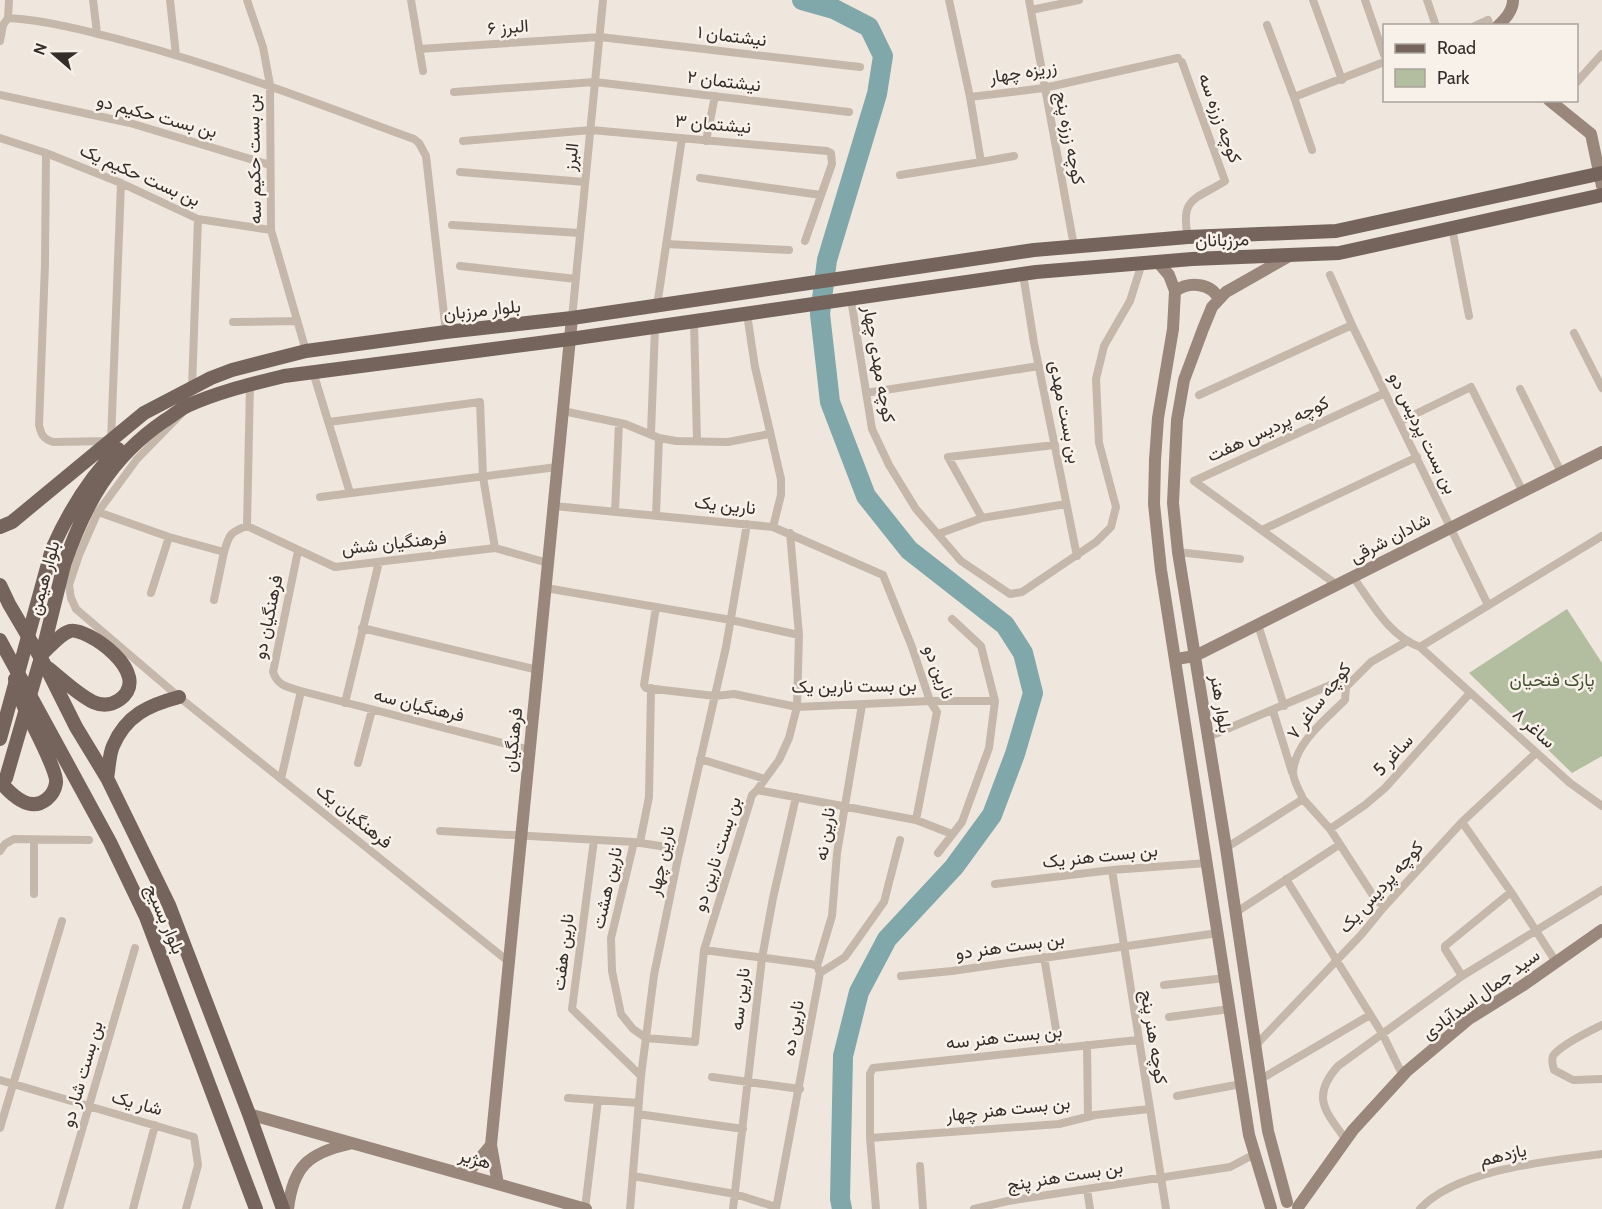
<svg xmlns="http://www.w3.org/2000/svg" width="1602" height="1209" font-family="Cabin,Vazirmatn,sans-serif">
<rect width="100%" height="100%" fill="#efe7de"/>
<path fill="#b3bd9f" d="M 1567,609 L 1602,663 L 1602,756 L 1572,773 L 1469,673 Z"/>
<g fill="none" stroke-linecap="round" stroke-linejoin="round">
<path stroke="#80a7a9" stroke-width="20" d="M 802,0 L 834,9 L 869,27 L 883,56 L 877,94 L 827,260 L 820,314 L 830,402 L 866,496 L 909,550 L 1005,625 L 1023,653 L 1033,693 L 1015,754 L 992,815 L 954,867 L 887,939 L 859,992 L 843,1056 L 840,1199 L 842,1209"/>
<path stroke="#c6b7ab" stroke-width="8" d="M 93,0 L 97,33
M 170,0 L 176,55
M 247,0 L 263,47 L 270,85 L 271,230 L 306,351
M 411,0 L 423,71
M 949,0 L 970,97 L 1044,88 L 1178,58
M 1029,0 L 1074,246
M 1313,0 L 1342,80
M 1365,0 L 1384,55
M 1427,0 L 1436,26
M 1031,10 L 1079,0
M 8,18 C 48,20 95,33 133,43 C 229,69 321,105 414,139 L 419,143 L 426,156 L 446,332
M 1267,25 L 1294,97
M 1475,26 L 1488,20 L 1490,26
M 0,41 L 3,25 L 8,18 L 9,0
M 419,49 L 600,37 L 860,67
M 1182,62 L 1225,181 C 1198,199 1179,196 1188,237
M 1576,83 L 1602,54
M 454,92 L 595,82 L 849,112
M 0,95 L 130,123 L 270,165
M 0,138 L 46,153 L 121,183 L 198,219 L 271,230
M 463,141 L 591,130 L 827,151 L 831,153 L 832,164 L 805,241
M 706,141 L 715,96
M 1312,150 L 1294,97 L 1384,62
M 46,153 L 45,264 L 39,425 C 41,434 43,439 53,442 L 111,441 L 121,183
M 981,162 L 1014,156
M 460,172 L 585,182
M 900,175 L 981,162 L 970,97
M 700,178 L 821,195
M 452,225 L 580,233
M 1452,228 L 1469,316
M 666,244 L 789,250
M 460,266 L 576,279
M 1023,274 L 1034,343 L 1077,556
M 1330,275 L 1352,325 L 1488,605
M 851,299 L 872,429 L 889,465 L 916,509 L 961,561 L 1010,594 L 1022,592 L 1096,542 L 1111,527 L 1116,507 L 1099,443 L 1096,379 L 1104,346 L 1130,301 L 1142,263
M 657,306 L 682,138
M 747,314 L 755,367 L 781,479 L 781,495 L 773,527
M 572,318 L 603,0
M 233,322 L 297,321
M 694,322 L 697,441
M 1574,333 L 1602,388
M 313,372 L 350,493
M 250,384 L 247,526 L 335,567 L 495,548 L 548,563
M 192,388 L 198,219
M 1520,389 L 1561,472
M 866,393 L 1039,366
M 1199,395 L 1352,325
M 563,411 L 625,424 L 659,438 L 676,441 L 728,442 L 769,434
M 181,414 L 137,459 L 98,512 L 79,555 L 69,585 L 71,598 L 76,609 L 179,697 L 509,962
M 329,422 L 480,402 L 483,477 L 495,548
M 1399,422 L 1471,387 L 1523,492
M 651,433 L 655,327
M 1055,445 L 948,457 L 982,518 L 1066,504
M 320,497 L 557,467
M 554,506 L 773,527 L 883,575 L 912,647 L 930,701 L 937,712 L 916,820
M 98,512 L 169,537 L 224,552 C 229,535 230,532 247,526
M 615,512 L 619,423
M 656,515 L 659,438
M 1262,530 L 1417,457
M 938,534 L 982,518
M 1178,552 L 1240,559
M 1353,577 C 1372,603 1388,635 1420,647 L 1570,783 L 1602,806
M 1337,585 L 1194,481 L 1385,393
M 546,588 L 731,620 L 799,635
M 151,593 L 169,537
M 214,600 L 224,552
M 656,607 L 644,685 L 646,688 L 715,696 L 734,694 L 797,707 L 930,701 L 995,701
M 1258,625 L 1284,706
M 362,628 L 538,670
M 1420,647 L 1602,536
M 301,691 L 530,750
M 345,703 L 379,562
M 1273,711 L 1292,772
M 1208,737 L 1333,684 L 1346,687
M 700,759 L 765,779
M 358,763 L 372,710
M 281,779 L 301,691 C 287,687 278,686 273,672 L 298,551
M 757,790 L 779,760 L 789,738 L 797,707 L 799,635 L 790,533
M 1303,799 C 1300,791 1293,781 1293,772 C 1295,743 1326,719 1345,700 L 1346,687 L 1371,662 L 1406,642
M 1462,822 L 1511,892 L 1556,962
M 1330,829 L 1365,805 L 1385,788 L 1470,693
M 440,831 L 634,842 L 680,849
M 34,840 L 34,894
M 594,840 L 572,1009 L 641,1076
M 634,842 L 611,938 L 612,971 L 621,1014 L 633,1029 L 646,1038 L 695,1042 L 704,950 L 752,795 L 757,790 L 916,820 L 952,834
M 640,842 L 649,797 L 651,688
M 1226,848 L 1303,799 L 1330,829 L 1374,897 L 1384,907
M 0,851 L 5,844 L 14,839 L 89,840
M 938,853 L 962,822 L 989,748 L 995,701 L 981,646 L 952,619
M 1112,870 L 1166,1209
M 1286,879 L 1383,1035 L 1403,1076
M 995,884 L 1112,870 L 1207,863
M 1235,913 L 1339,845
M 704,950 L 811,964 L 817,966 L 820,973 L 776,1209
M 1044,957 L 1059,1047
M 817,966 L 832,916 L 837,853 L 862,705
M 820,973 L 845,957 L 884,902 L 900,840
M 901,976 L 952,971 L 1218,933
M 1462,976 L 1445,949 L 1445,946 L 1511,892
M 1164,985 L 1225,978
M 1169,1017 L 1230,1009
M 1602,1025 C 1590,1031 1560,1045 1553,1056 C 1551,1061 1553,1065 1554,1070 L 1573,1080 L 1602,1079
M 1087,1045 L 1088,1117
M 1255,1046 L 1361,935 L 1384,907 L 1462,822 L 1536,753
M 712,1077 L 800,1089
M 1261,1079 L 1370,1015
M 0,1080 L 194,1137 L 198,1165 L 186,1209
M 1177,1096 L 1241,1084
M 568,1098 L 639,1103
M 638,1114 L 743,1129
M 0,1128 L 62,921
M 870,1138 L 1059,1124 L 1095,1115 L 1149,1109
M 1346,1140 C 1326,1112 1310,1097 1338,1066 L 1462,976 L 1602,890
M 920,1166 L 923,1209
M 633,1176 L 735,1194 L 776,1207
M 1087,1189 L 1090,1209
M 59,1209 L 135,948
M 133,1209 L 155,1125
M 585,1209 L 598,1100
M 630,1209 L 641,1076 L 654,975 L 678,858 L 726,647 L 747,524
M 733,1209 L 762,958 L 773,898 L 796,797
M 876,1209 L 870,1138 L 870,1074 L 873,1068 L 1138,1040
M 974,1209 L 1008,1201 L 1230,1167 L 1253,1155
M 1420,1209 C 1456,1169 1550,1161 1602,1154"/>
<path stroke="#99877c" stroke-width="12" d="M 1498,26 C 1505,19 1513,11 1513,0
M 1549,100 L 1591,134 L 1602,186
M 1157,261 L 1169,275 L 1175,291 L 1173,329 L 1158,418 L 1155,460 L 1154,504 L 1161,570 L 1249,1135 L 1271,1208
M 1175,291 C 1190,281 1211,283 1219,299
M 1176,659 L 1195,656 L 1602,452
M 249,1114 L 586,1209
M 466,1175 L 491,1145
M 498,1184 L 491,1145 L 572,318
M 1287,1202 L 1268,1131 L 1226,848 L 1178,552 L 1173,503 L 1177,420 L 1184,380 L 1203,329 L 1212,307 L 1226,292 L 1291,255
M 1298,1207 L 1353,1130 L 1407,1071 L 1469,1019 L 1522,986 L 1602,930
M 288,1209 C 293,1167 308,1153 349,1144"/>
<path stroke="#75645c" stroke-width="14" d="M 0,527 L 12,522 L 144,413 L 211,378 L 232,370 L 306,351 L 446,332 L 572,318 L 1034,250 L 1188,237 L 1336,231 L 1602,173
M 52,549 C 69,511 89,478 118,449
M 64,565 C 85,504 110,458 164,421 C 172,416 179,410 187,406 C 217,392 252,384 284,376 L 570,339 L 1036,272 L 1192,259 L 1339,253 L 1602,195
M 0,585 L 9,604 L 46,667 L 76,727 L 107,778 L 169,905 L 249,1114 L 283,1209
M 0,640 L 110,842 L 146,917 L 256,1209
M 42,654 C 50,647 60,634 70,631 C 85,626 156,674 119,700 C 110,706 102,706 93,702 C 77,694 62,679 48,668
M 107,778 C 109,768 109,755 113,746 C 126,715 149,705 179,697
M 4,786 C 15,798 31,812 47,799 C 52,795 55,790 56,783 C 58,770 28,718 22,702 C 19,695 17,687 15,679"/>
<path stroke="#75645c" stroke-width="14" d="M 0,739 L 52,549
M 6,778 L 42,654 L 64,565"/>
</g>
<g text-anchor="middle" stroke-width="5" stroke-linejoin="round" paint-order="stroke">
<g font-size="18" fill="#352d29" stroke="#f7f1e9">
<text transform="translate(508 27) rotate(-4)" y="6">البرز ۶</text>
<text transform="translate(732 36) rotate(7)" y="6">نيشتمان ۱</text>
<text transform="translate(1023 72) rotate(-9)" y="6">زریزه چهار</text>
<text transform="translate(724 81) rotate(7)" y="6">نيشتمان ۲</text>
<text transform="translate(157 116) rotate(15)" y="6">بن بست حکیم دو</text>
<text transform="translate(1220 118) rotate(70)" y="6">کوچه زرزه سه</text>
<text transform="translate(713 124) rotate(5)" y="6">نيشتمان ۳</text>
<text transform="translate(1070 138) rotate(79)" y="6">کوچه زرزه پنج</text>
<text transform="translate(571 157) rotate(-84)" y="6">البرز</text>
<text transform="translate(254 159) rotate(-91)" y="6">بن بست حکیم سه</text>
<text transform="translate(140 175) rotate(24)" y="6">بن بست حکیم یک</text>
<text transform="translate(1222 240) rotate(-2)" y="6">مرزبانان</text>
<text transform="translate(482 310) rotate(-6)" y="6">بلوار مرزبان</text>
<text transform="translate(879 364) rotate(80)" y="6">کوچه مهدی چهار</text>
<text transform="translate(1065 412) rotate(79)" y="6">بن بست مهدی</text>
<text transform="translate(1268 429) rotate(-25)" y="6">کوچه پردیس هفت</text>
<text transform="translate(1423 433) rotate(64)" y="6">بن بست پردیس دو</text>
<text transform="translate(725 505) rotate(6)" y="6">نارین یک</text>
<text transform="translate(1390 538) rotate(-27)" y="6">شادان شرقی</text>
<text transform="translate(394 543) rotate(-6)" y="6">فرهنگیان شش</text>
<text transform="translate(44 578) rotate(-75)" y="6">بلوار هیمن</text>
<text transform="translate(268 617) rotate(-78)" y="6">فرهنگیان دو</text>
<text transform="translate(939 672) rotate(69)" y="6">نارین دو</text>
<text transform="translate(854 686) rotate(-1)" y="6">بن بست نارین یک</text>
<text transform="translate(1319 701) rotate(-52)" y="6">کوچه ساغر ۷</text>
<text transform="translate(1221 704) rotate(81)" y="6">بلوار هنر</text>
<text transform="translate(419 705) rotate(14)" y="6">فرهنگیان سه</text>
<text transform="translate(1534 728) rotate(42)" y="6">ساغر ٨</text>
<text transform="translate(513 740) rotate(-84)" y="6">فرهنگیان</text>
<text transform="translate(1393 755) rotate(-47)" y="6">ساغر 5</text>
<text transform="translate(354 816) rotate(39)" y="6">فرهنگیان یک</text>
<text transform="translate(825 834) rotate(-81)" y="6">نارین نه</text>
<text transform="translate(717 854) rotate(-72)" y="6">بن بست نارین دو</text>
<text transform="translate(1100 856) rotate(-6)" y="6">بن بست هنر یک</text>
<text transform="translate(661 861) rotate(-78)" y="6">نارین چهار</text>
<text transform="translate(1381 887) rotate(-48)" y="6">کوچه پردیس یک</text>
<text transform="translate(607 888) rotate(-77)" y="6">نارین هشت</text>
<text transform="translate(165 919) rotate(67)" y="6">بلوار بسیج</text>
<text transform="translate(1010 946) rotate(-8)" y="6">بن بست هنر دو</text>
<text transform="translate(563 952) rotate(-83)" y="6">نارین هفت</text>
<text transform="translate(1481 994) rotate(-36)" y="6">سید جمال اسدآبادی</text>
<text transform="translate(740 999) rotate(-83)" y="6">نارین سه</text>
<text transform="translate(793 1028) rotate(-80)" y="6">نارین ده</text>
<text transform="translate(1004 1037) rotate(-6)" y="6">بن بست هنر سه</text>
<text transform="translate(1154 1037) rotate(81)" y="6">کوچه هنر پنج</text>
<text transform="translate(82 1074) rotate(-74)" y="6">بن بست شار دو</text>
<text transform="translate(137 1103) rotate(15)" y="6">شار یک</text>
<text transform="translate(1008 1109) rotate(-6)" y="6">بن بست هنر چهار</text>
<text transform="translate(1503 1155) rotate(-13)" y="6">یازدهم</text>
<text transform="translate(475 1159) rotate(16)" y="6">هژیر</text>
<text transform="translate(1065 1176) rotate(-9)" y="6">بن بست هنر پنج</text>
</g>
<g font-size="18" fill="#445030" stroke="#f7f1e9">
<text x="1552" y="686">پارک فتحیان</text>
</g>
</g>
<rect x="1383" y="24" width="195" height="78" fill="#f7f1e9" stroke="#a9a39c" stroke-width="1.5"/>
<rect x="1395" y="44" width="30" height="9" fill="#75645c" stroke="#a9a39c" stroke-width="1.5"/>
<text x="1437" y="54" font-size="18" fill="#352d29">Road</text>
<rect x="1395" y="69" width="30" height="18" fill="#b3bd9f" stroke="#a9a39c" stroke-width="1.5"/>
<text x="1437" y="84" font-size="18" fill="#352d29">Park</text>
<g transform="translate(54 54) rotate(290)" stroke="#f7f1e9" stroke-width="4.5" paint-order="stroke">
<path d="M0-4.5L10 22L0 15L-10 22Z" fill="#352d29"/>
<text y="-9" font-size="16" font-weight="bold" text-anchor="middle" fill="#352d29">N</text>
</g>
</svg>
